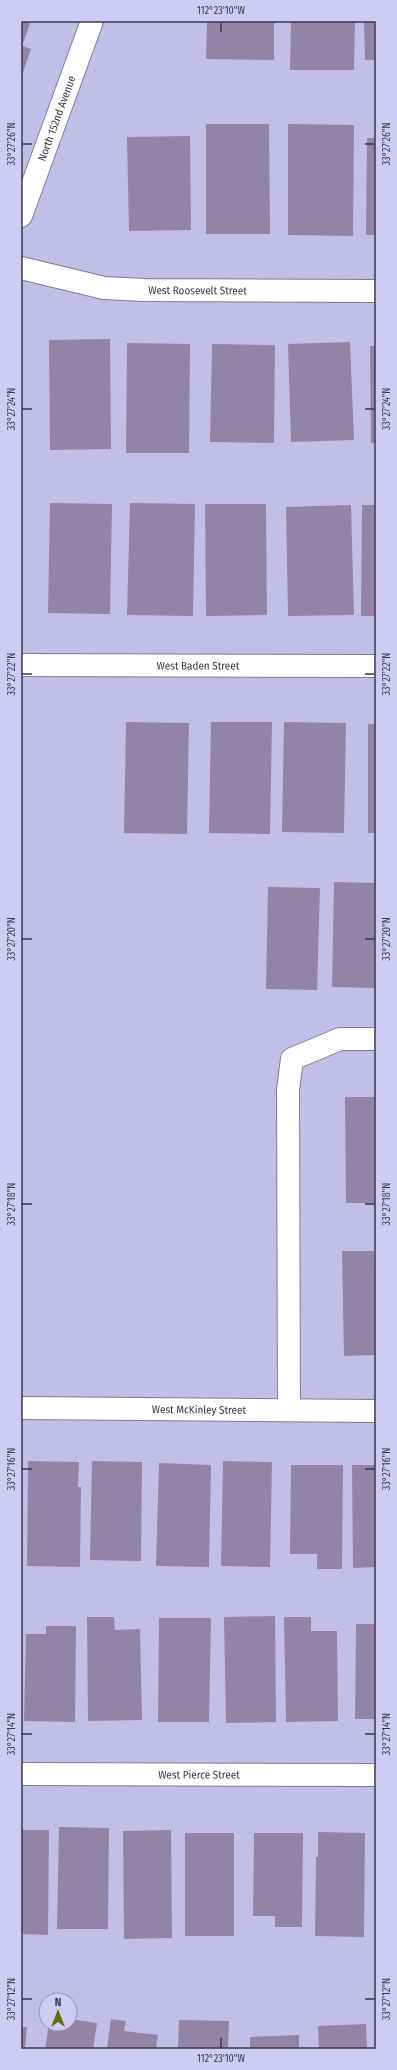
<svg xmlns="http://www.w3.org/2000/svg" width="397" height="2070" font-family="'Fira Sans Condensed',sans-serif">
<rect width="100%" height="100%" fill="#c2bfe6"/>
<path fill="#9583a5" d="M 21,21 L 31,21 L 22,46 L 31,49 L 21,78 Z
M 207,21 L 274,21 L 274,60 L 206,59 Z
M 291,21 L 355,21 L 354,70 L 290,70 Z
M 364,21 L 376,21 L 376,60 L 365,60 Z
M 206,124 L 269,124 L 270,234 L 206,234 Z
M 288,124 L 354,125 L 353,236 L 288,235 Z
M 190,136 L 191,230 L 129,231 L 127,137 Z
M 367,138 L 376,138 L 376,235 L 366,235 Z
M 110,339 L 111,449 L 50,450 L 49,340 Z
M 350,342 L 354,440 L 291,442 L 288,344 Z
M 127,343 L 190,344 L 189,453 L 126,453 Z
M 212,344 L 275,345 L 274,443 L 210,442 Z
M 370,346 L 376,346 L 376,443 L 371,443 Z
M 50,503 L 112,504 L 110,614 L 48,613 Z
M 130,503 L 195,504 L 193,616 L 127,615 Z
M 205,504 L 266,504 L 267,615 L 206,616 Z
M 351,505 L 354,615 L 288,616 L 286,507 Z
M 362,505 L 376,505 L 376,616 L 361,616 Z
M 126,722 L 189,723 L 187,834 L 124,833 Z
M 211,722 L 272,722 L 270,834 L 209,833 Z
M 284,722 L 346,723 L 344,833 L 282,832 Z
M 368,724 L 376,724 L 376,833 L 368,833 Z
M 334,882 L 376,883 L 376,988 L 332,987 Z
M 268,887 L 320,888 L 317,990 L 266,989 Z
M 345,1097 L 376,1097 L 376,1203 L 346,1203 Z
M 342,1251 L 374,1251 L 374,1265 L 376,1265 L 376,1355 L 344,1356 Z
M 28,1461 L 79,1462 L 78,1487 L 81,1487 L 80,1567 L 27,1566 Z
M 92,1461 L 142,1462 L 141,1561 L 90,1560 Z
M 223,1461 L 272,1462 L 270,1567 L 221,1566 Z
M 159,1463 L 211,1465 L 209,1567 L 156,1566 Z
M 291,1465 L 343,1465 L 342,1569 L 317,1569 L 317,1554 L 290,1554 Z
M 352,1465 L 376,1465 L 376,1567 L 353,1568 Z
M 275,1616 L 276,1722 L 226,1723 L 224,1617 Z
M 87,1617 L 114,1617 L 115,1630 L 140,1629 L 142,1720 L 88,1721 Z
M 284,1617 L 311,1617 L 311,1631 L 337,1631 L 338,1721 L 286,1722 Z
M 159,1618 L 211,1618 L 209,1722 L 158,1722 Z
M 356,1624 L 376,1624 L 376,1719 L 355,1719 Z
M 46,1626 L 76,1626 L 75,1722 L 24,1721 L 26,1634 L 46,1634 Z
M 59,1827 L 109,1828 L 108,1929 L 57,1929 Z
M 21,1830 L 49,1830 L 48,1935 L 21,1934 Z
M 171,1830 L 172,1938 L 124,1939 L 123,1831 Z
M 318,1832 L 365,1833 L 364,1937 L 315,1936 L 316,1857 L 318,1857 Z
M 185,1833 L 234,1833 L 234,1936 L 185,1936 Z
M 254,1833 L 303,1833 L 302,1927 L 275,1927 L 275,1916 L 253,1916 Z
M 70,2019 L 97,2023 L 93,2049 L 45,2049 L 49,2024 L 70,2024 Z
M 111,2019 L 126,2021 L 124,2031 L 158,2035 L 156,2049 L 107,2049 Z
M 179,2020 L 229,2021 L 228,2049 L 178,2049 Z
M 366,2024 L 367,2049 L 319,2049 L 318,2026 Z
M 21,2027 L 27,2027 L 25,2049 L 21,2049 Z
M 299,2035 L 299,2049 L 250,2049 L 250,2037 Z"/>
<g fill="none" stroke-linecap="round" stroke-linejoin="round">
<defs>
<g id="minor">
<path id="s1" d="M 21,216 L 92,21"/>
<path id="s2" d="M 21,268 L 104,288 L 144,290 L 376,291"/>
<path id="s3" d="M 21,665 L 376,666"/>
<path id="s4" d="M 21,1408 L 376,1411"/>
<path d="M 289,1410 L 288,1090 L 292,1059 L 340,1039 L 376,1039"/>
<path id="s5" d="M 21,1774 L 376,1775"/>
</g>
</defs>
<use href="#minor" stroke="#7d7a9d" stroke-width="24"/>
<use href="#minor" stroke="#fff" stroke-width="22"/>
</g>
<path fill="none" stroke="#3a3949" stroke-width="1.5" d="M 221,22 L 221,32M 22,144 L 32,144M 365,144 L 375,144M 22,409 L 32,409M 365,409 L 375,409M 22,674 L 32,674M 365,674 L 375,674M 22,939 L 32,939M 365,939 L 375,939M 22,1204 L 32,1204M 365,1204 L 375,1204M 22,1469 L 32,1469M 365,1469 L 375,1469M 22,1734 L 32,1734M 365,1734 L 375,1734M 22,1999 L 32,1999M 365,1999 L 375,1999M 221,2038 L 221,2048"/>
<g text-anchor="middle" stroke-width="4" stroke-linejoin="round" paint-order="stroke">
<g font-size="11" fill="#3a3949" stroke="#cfccf3">
<text dy="4" stroke="none"><textPath href="#s1" startOffset="104">North 152nd Avenue</textPath></text>
<text dy="4" stroke="none"><textPath href="#s2" startOffset="179">West Roosevelt Street</textPath></text>
<text dy="4" stroke="none"><textPath href="#s3" startOffset="177">West Baden Street</textPath></text>
<text dy="4" stroke="none"><textPath href="#s4" startOffset="178">West McKinley Street</textPath></text>
<text dy="4" stroke="none"><textPath href="#s5" startOffset="178">West Pierce Street</textPath></text>
</g>
</g>
<rect width="397" height="2070" fill="none" stroke="#cfccf3" stroke-width="44"/>
<g transform="translate(58 2012)"><circle r="19" fill="#cfccf3" stroke="#9391af"/>
<path d="M0-3L7 15L0 10L-7 15Z" fill="#6d6b09"/>
<text y="-6" font-size="11" font-weight="bold" text-anchor="middle" fill="#3a3949">N</text>
</g>
<rect x="22" y="22" width="353" height="2026" fill="none" stroke="#3a3949" stroke-width="1.5"/>
<g font-size="10" text-anchor="middle" fill="#3a3949">
<text x="221" y="14">112°23'10"W</text>
<text transform="translate(11 144) rotate(-90)" y="4">33°27'26"N</text>
<text transform="translate(386 144) rotate(-90)" y="4">33°27'26"N</text>
<text transform="translate(11 409) rotate(-90)" y="4">33°27'24"N</text>
<text transform="translate(386 409) rotate(-90)" y="4">33°27'24"N</text>
<text transform="translate(11 674) rotate(-90)" y="4">33°27'22"N</text>
<text transform="translate(386 674) rotate(-90)" y="4">33°27'22"N</text>
<text transform="translate(11 939) rotate(-90)" y="4">33°27'20"N</text>
<text transform="translate(386 939) rotate(-90)" y="4">33°27'20"N</text>
<text transform="translate(11 1204) rotate(-90)" y="4">33°27'18"N</text>
<text transform="translate(386 1204) rotate(-90)" y="4">33°27'18"N</text>
<text transform="translate(11 1469) rotate(-90)" y="4">33°27'16"N</text>
<text transform="translate(386 1469) rotate(-90)" y="4">33°27'16"N</text>
<text transform="translate(11 1734) rotate(-90)" y="4">33°27'14"N</text>
<text transform="translate(386 1734) rotate(-90)" y="4">33°27'14"N</text>
<text transform="translate(11 1999) rotate(-90)" y="4">33°27'12"N</text>
<text transform="translate(386 1999) rotate(-90)" y="4">33°27'12"N</text>
<text x="221" y="2062">112°23'10"W</text>
</g>
</svg>
